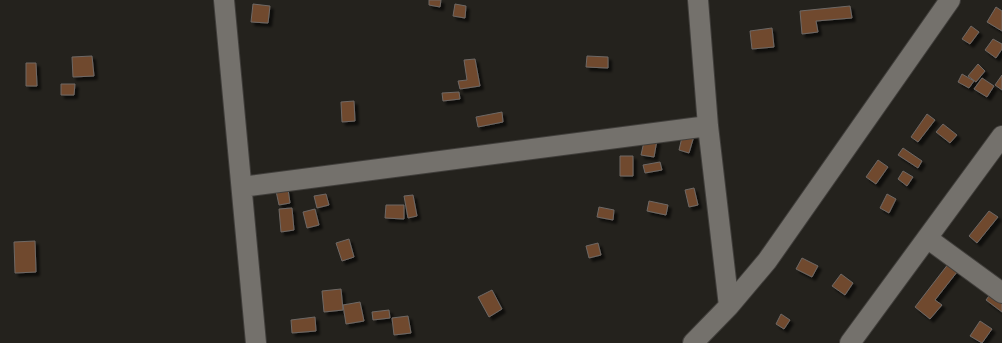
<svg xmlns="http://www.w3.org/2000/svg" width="1002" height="343" font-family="Barlow,sans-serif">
<defs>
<filter id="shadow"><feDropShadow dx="3.5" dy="3.5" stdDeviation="1" flood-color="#0009"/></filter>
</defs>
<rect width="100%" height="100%" fill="#24221d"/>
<path fill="#704a2f" stroke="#6e6865" filter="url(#shadow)" d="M 429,0 L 441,0 L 440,7 L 429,5 Z
M 253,4 L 270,6 L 268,23 L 251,22 Z
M 455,4 L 466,6 L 465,18 L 453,16 Z
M 850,6 L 852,18 L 816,21 L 818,32 L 802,34 L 800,11 Z
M 996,7 L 1002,11 L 1002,31 L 987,22 Z
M 971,26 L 979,32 L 970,44 L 962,39 Z
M 772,28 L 774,47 L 752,49 L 750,31 Z
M 993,39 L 1002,44 L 1002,49 L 996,58 L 985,50 Z
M 92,56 L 94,76 L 73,77 L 72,57 Z
M 587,56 L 608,57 L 608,68 L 586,67 Z
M 475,59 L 480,86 L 460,89 L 458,81 L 467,80 L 464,60 Z
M 26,63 L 36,63 L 37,86 L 26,86 Z
M 978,64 L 985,71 L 976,82 L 968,76 Z
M 962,74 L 974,81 L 969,88 L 958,82 Z
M 1002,75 L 1002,90 L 995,85 Z
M 982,78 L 994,86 L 987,97 L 974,89 Z
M 61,84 L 75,84 L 74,95 L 61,95 Z
M 459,92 L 460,99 L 443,101 L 442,93 Z
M 354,101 L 355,121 L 342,122 L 341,102 Z
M 502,112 L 503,122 L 478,127 L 476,117 Z
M 927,114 L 935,120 L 918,142 L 911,137 Z
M 943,124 L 957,135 L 950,143 L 936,132 Z
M 683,133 L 694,136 L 689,153 L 679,150 Z
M 645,137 L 657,140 L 654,157 L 641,155 Z
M 903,148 L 922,161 L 918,168 L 898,155 Z
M 620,156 L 633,156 L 633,176 L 620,176 Z
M 878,160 L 888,167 L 876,184 L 866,177 Z
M 660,162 L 662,170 L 645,173 L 643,165 Z
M 903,171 L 913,177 L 907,186 L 898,179 Z
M 694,188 L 698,205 L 689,207 L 685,190 Z
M 288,189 L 290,203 L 279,205 L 276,191 Z
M 326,194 L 329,205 L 317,208 L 314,196 Z
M 887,194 L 896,199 L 889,213 L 880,208 Z
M 413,195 L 417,216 L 408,218 L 404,196 Z
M 649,201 L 668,205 L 666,215 L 647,211 Z
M 386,205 L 404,205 L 404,219 L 385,218 Z
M 599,207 L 614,210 L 613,220 L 597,217 Z
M 292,208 L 294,230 L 281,232 L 279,209 Z
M 315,209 L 319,225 L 307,228 L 303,212 Z
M 989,211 L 998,217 L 977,243 L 969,236 Z
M 349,239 L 354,257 L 342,261 L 336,243 Z
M 35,241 L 36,272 L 15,273 L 14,242 Z
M 598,243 L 601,255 L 589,258 L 586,246 Z
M 802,258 L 818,266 L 812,277 L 796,269 Z
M 952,259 L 961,267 L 935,300 L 942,305 L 930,319 L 915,307 Z
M 841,274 L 853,283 L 845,295 L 832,286 Z
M 997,285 L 1002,289 L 1002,312 L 986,300 Z
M 341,289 L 343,310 L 324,312 L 322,291 Z
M 492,290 L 502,309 L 489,317 L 478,297 Z
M 360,302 L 364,321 L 346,324 L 343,305 Z
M 389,310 L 390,318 L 373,320 L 372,312 Z
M 781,314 L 790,320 L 784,329 L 776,324 Z
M 408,316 L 411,333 L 394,335 L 392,318 Z
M 315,317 L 316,331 L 292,333 L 291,320 Z
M 980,321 L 992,329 L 982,343 L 970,336 Z"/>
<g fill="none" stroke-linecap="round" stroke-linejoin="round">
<defs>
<path id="minor" d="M 224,0 L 256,343
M 698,0 L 708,126 L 729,306
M 242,187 L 708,126
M 927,238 L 1002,293
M 693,343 L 729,306 L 767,261 L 950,0
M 850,343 L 1002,136"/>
</defs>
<use href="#minor" stroke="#403e3b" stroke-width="22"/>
<use href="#minor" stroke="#74716c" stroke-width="20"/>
</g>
</svg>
